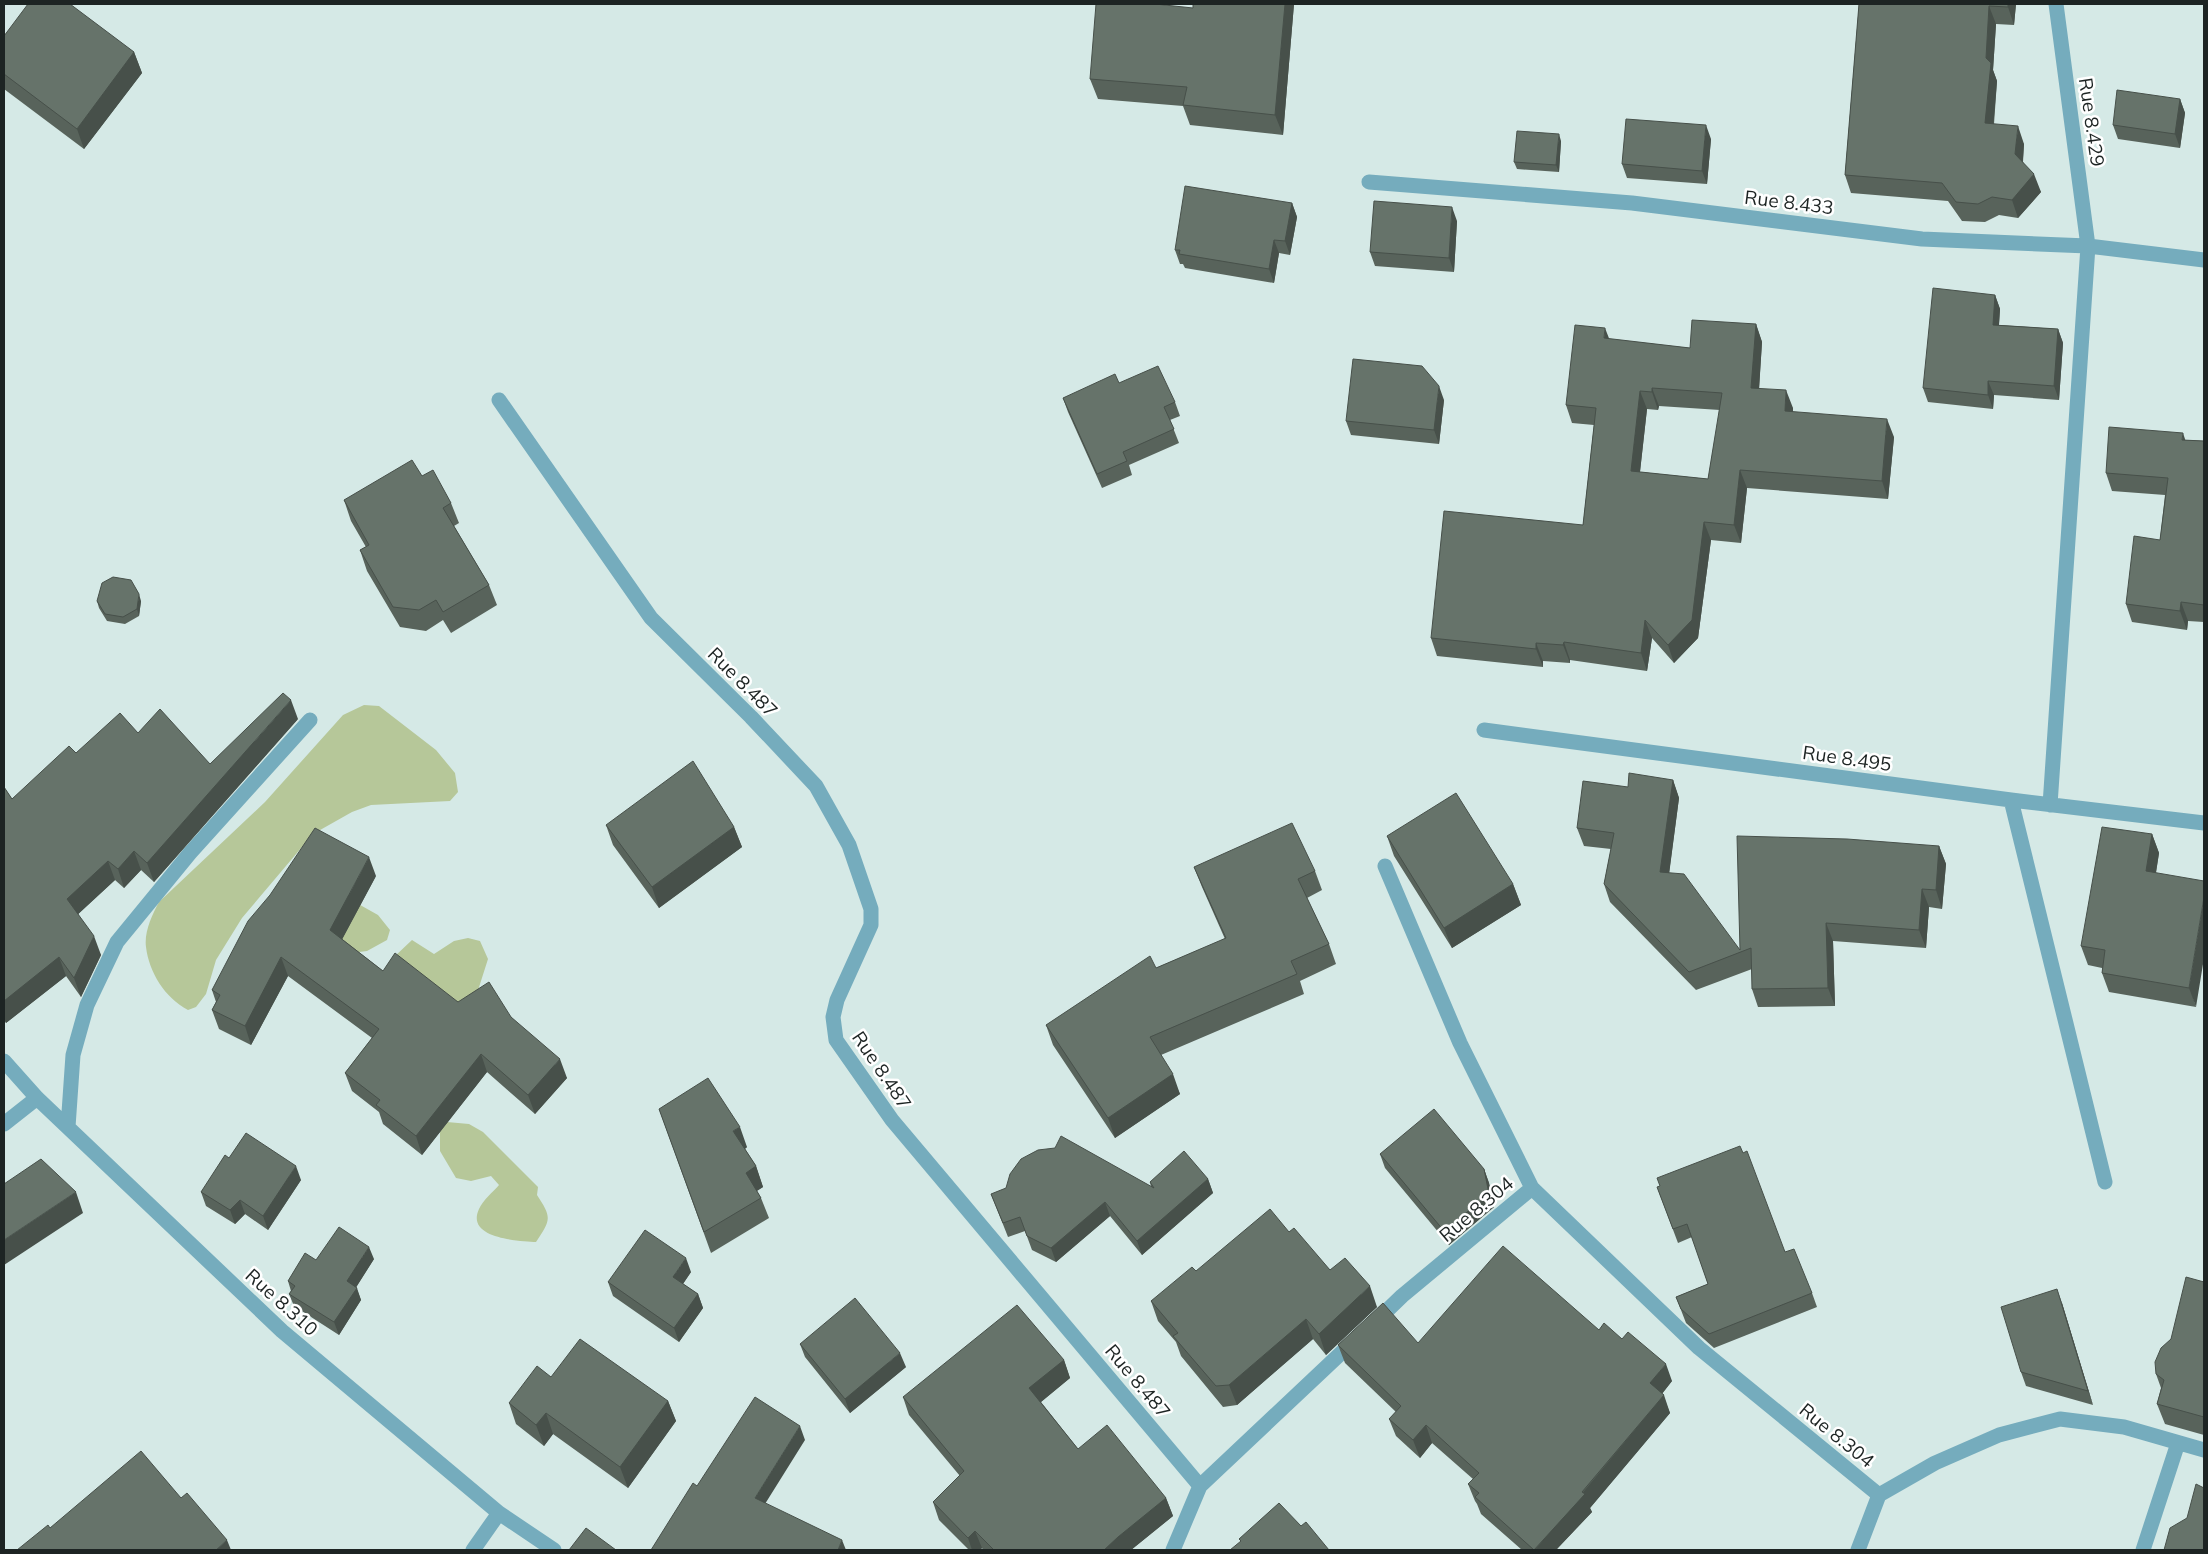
<svg xmlns="http://www.w3.org/2000/svg" width="2208" height="1554" font-family="Mulish,sans-serif">
<rect width="100%" height="100%" fill="#d5e9e6"/>
<path fill="#b6c799" d="M 364,705 L 379,706 L 436,750 L 455,773 L 458,792 L 450,801 L 371,805 L 352,812 L 313,834 L 242,918 L 216,960 L 206,994 L 196,1007 L 188,1010 C 165,998 149,972 146,947 C 144,932 152,915 159,902 L 265,802 L 343,715 Z
M 353,901 L 378,915 L 390,930 L 387,940 L 367,951 L 336,955 Z
M 468,938 L 480,941 L 488,959 L 473,1006 L 448,1019 L 394,957 L 412,940 L 434,954 L 454,941 Z
M 447,1122 L 469,1124 L 483,1132 L 538,1187 L 537,1195 C 552,1218 551,1219 536,1242 C 520,1241 465,1239 479,1209 C 483,1200 493,1192 499,1185 L 491,1176 L 471,1181 L 456,1178 L 440,1151 L 440,1127 Z"/>
<g fill="none" stroke-linecap="round" stroke-linejoin="round">
<path stroke="#75acbd" stroke-width="15" d="M 1369,182 L 1632,203 L 1922,239 L 2088,246 L 2204,260
M 499,400 L 651,618 L 751,717 L 816,786 L 849,845 L 871,909 L 871,925 L 837,1000 L 833,1017 L 836,1040 L 892,1120 L 1200,1486
M 1484,730 L 2011,800 L 2204,823
M 2011,800 L 2105,1182
M 2050,805 L 2088,246 L 2056,4
M 1385,866 L 1460,1043 L 1532,1188
M 4,1061 L 37,1098 L 282,1331 L 499,1513 L 554,1550
M 4,1124 L 37,1098
M 68,1127 L 73,1055 L 87,1005 L 117,942 L 190,853 L 310,720
M 1373,1324 L 1402,1296 L 1532,1188 L 1699,1348 L 1879,1495 L 1858,1550
M 1879,1495 L 1935,1463 L 1999,1435 L 2060,1419 L 2124,1427 L 2204,1450
M 473,1550 L 499,1513
M 1173,1550 L 1200,1486 L 1356,1339
M 2143,1550 L 2178,1443"/>
</g>
<path fill="#58635b" fill-rule="evenodd" d="M 1193,4 L 1294,4 L 1283,135 L 1190,125 L 1183,106 L 1098,99 L 1090,79 L 1193,8 Z
M 1859,4 L 2016,4 L 2014,25 L 1996,24 L 1993,70 L 1997,81 L 1994,124 L 2024,144 L 2023,162 L 2041,192 L 2018,218 L 1999,215 L 1985,222 L 1962,221 L 1948,201 L 1851,193 L 1845,175 Z
M 4,36 L 134,52 L 142,73 L 84,149 L 4,89 Z
M 2180,99 L 2185,113 L 2180,148 L 2118,139 L 2113,125 Z
M 1711,139 L 1707,184 L 1627,178 L 1622,164 Z
M 1561,141 L 1559,172 L 1517,169 L 1514,162 Z
M 1292,203 L 1297,217 L 1290,255 L 1279,253 L 1274,283 L 1185,268 L 1183,264 L 1180,264 L 1175,250 Z
M 1457,221 L 1454,272 L 1375,266 L 1370,252 Z
M 1995,295 L 2000,309 L 1999,325 L 2058,329 L 2063,343 L 2059,400 L 1994,395 L 1993,409 L 1928,402 L 1923,388 Z
M 1756,324 L 1762,342 L 1759,388 L 1793,408 L 1793,412 L 1894,437 L 1888,499 L 1747,488 L 1741,543 L 1711,540 L 1698,638 L 1674,663 L 1652,638 L 1647,671 L 1570,660 L 1570,663 L 1543,661 L 1543,667 L 1437,656 L 1431,638 L 1583,525 L 1594,425 L 1572,423 L 1566,405 L 1609,339 L 1690,348 ZM 1659,406 L 1720,410 L 1708,479 L 1640,472 L 1647,409 L 1658,410 Z
M 1119,383 L 1175,402 L 1180,416 L 1170,420 L 1179,443 L 1129,465 L 1132,475 L 1102,488 L 1068,412 L 1063,398 Z
M 1444,400 L 1439,444 L 1351,435 L 1346,421 Z
M 2185,440 L 2204,441 L 2204,622 L 2188,621 L 2187,630 L 2132,622 L 2126,604 L 2160,540 L 2165,495 L 2112,491 L 2106,473 Z
M 422,476 L 451,503 L 459,523 L 454,526 L 489,585 L 497,605 L 451,633 L 443,620 L 426,631 L 400,627 L 367,571 L 360,550 L 366,547 L 351,521 L 344,500 Z
M 97,601 L 141,601 L 139,616 L 125,624 L 107,621 L 99,608 Z
M 298,719 L 154,882 L 141,870 L 124,888 L 115,880 L 78,914 L 101,955 L 81,997 L 66,976 L 6,1023 L 4,1020 L 4,787 L 12,799 L 76,753 L 210,764 Z
M 1673,780 L 1679,798 L 1669,873 L 1740,950 L 1939,846 L 1946,864 L 1942,909 L 1929,907 L 1926,948 L 1833,941 L 1835,1006 L 1758,1007 L 1752,989 L 1752,969 L 1696,990 L 1610,902 L 1604,884 L 1611,849 L 1584,846 L 1577,828 L 1628,787 Z
M 606,825 L 734,827 L 742,847 L 659,908 L 613,845 Z
M 2152,834 L 2159,853 L 2156,873 L 2196,1007 L 2109,992 L 2102,973 L 2102,968 L 2088,965 L 2081,946 Z
M 1387,836 L 1513,884 L 1521,905 L 1452,948 L 1394,856 Z
M 1194,867 L 1315,871 L 1322,890 L 1307,898 L 1329,944 L 1336,964 L 1300,981 L 1304,994 L 1161,1055 L 1180,1094 L 1115,1138 L 1053,1045 L 1046,1025 L 1156,968 L 1225,939 L 1202,887 Z
M 376,876 L 342,939 L 383,971 L 458,1002 L 511,1017 L 567,1078 L 535,1114 L 487,1072 L 422,1155 L 383,1124 L 379,1112 L 352,1091 L 345,1073 L 372,1038 L 288,976 L 251,1045 L 219,1029 L 212,1010 L 216,1002 L 212,990 Z
M 659,1109 L 747,1147 L 745,1149 L 756,1166 L 763,1187 L 757,1191 L 761,1198 L 769,1218 L 711,1253 Z
M 1380,1154 L 1484,1169 L 1489,1183 L 1494,1207 L 1449,1245 L 1385,1168 Z
M 229,1158 L 301,1180 L 268,1230 L 245,1214 L 235,1224 L 206,1206 L 201,1192 Z
M 1208,1179 L 1213,1193 L 1142,1255 L 1110,1216 L 1056,1262 L 1032,1250 L 1025,1231 L 1008,1237 L 991,1194 L 1151,1187 L 1150,1182 Z
M 1657,1187 L 1785,1252 L 1812,1293 L 1817,1307 L 1714,1348 L 1686,1323 L 1676,1297 L 1708,1284 L 1692,1237 L 1678,1243 Z
M 1289,1232 L 1330,1270 L 1377,1307 L 1326,1355 L 1313,1339 L 1237,1405 L 1223,1407 L 1181,1356 L 1176,1342 L 1158,1321 L 1151,1301 L 1196,1271 Z
M 374,1259 L 356,1287 L 361,1300 L 339,1335 L 294,1306 L 289,1294 L 291,1291 L 288,1281 L 316,1260 Z
M 691,1272 L 683,1284 L 698,1294 L 703,1308 L 679,1342 L 613,1296 L 608,1282 Z
M 2204,1282 L 2204,1435 L 2165,1424 L 2157,1404 L 2161,1388 L 2156,1374 L 2171,1339 Z
M 2062,1303 L 2093,1405 L 2026,1386 L 2021,1372 Z
M 1599,1330 L 1672,1381 L 1662,1394 L 1670,1413 L 1590,1508 L 1592,1512 L 1556,1550 L 1522,1550 L 1481,1514 L 1477,1504 L 1475,1501 L 1468,1484 L 1473,1479 L 1432,1443 L 1420,1458 L 1396,1436 L 1389,1419 L 1396,1412 L 1345,1363 L 1338,1345 L 1418,1343 Z
M 800,1344 L 906,1367 L 850,1413 L 805,1357 Z
M 1064,1360 L 1070,1378 L 1041,1402 L 1078,1449 L 1166,1498 L 1173,1516 L 1131,1550 L 983,1550 L 982,1548 L 980,1550 L 969,1550 L 939,1520 L 933,1502 L 960,1476 L 909,1415 L 903,1397 Z
M 551,1377 L 668,1401 L 676,1421 L 628,1488 L 553,1434 L 544,1446 L 516,1424 L 509,1403 Z"/>
<path fill="#47504a" d="M 1285,4 L 1294,4 L 1283,135 L 1275,115 Z
M 2008,4 L 2016,4 L 2014,25 L 2008,7 Z
M 1989,6 L 1996,24 L 1993,70 L 1997,81 L 1992,141 L 1985,123 L 1986,58 Z
M 134,52 L 142,73 L 84,149 L 77,129 Z
M 2180,99 L 2185,113 L 2180,148 L 2175,134 Z
M 1706,125 L 1711,139 L 1707,184 L 1702,171 Z
M 2018,126 L 2024,144 L 2022,172 L 2015,154 Z
M 1559,134 L 1561,141 L 1559,172 L 1556,165 Z
M 2034,174 L 2041,192 L 2018,218 L 2012,200 Z
M 1292,203 L 1297,217 L 1290,255 L 1285,241 Z
M 1452,207 L 1457,221 L 1454,272 L 1449,258 Z
M 1274,240 L 1279,253 L 1274,283 L 1269,269 Z
M 1995,295 L 2000,309 L 1998,338 L 1993,325 Z
M 1756,324 L 1762,342 L 1758,406 L 1751,388 Z
M 1605,328 L 1612,346 L 1604,338 Z
M 2058,329 L 2063,343 L 2059,400 L 2054,386 Z
M 1988,381 L 1994,395 L 1993,409 L 1988,395 Z
M 1439,386 L 1444,400 L 1439,444 L 1434,430 Z
M 1652,388 L 1659,406 L 1658,410 L 1652,392 Z
M 1786,390 L 1793,408 L 1792,429 L 1785,411 Z
M 1640,391 L 1647,409 L 1638,489 L 1631,471 Z
M 1887,419 L 1894,437 L 1888,499 L 1882,481 Z
M 2183,433 L 2189,451 L 2182,440 Z
M 1740,470 L 1747,488 L 1741,543 L 1734,525 Z
M 1704,522 L 1711,540 L 1698,638 L 1674,663 L 1668,645 Z
M 139,594 L 141,601 L 139,616 L 137,609 Z
M 2181,602 L 2188,621 L 2187,630 L 2180,611 Z
M 1645,620 L 1652,638 L 1647,671 L 1641,653 Z
M 1564,642 L 1570,660 L 1570,663 L 1563,645 Z
M 1536,643 L 1543,661 L 1543,667 L 1536,649 Z
M 291,700 L 298,719 L 154,882 L 147,863 Z
M 1673,780 L 1679,798 L 1667,890 L 1660,872 Z
M 734,827 L 742,847 L 659,908 L 652,887 Z
M 2152,834 L 2159,853 L 2153,890 L 2146,871 Z
M 1939,846 L 1946,864 L 1942,909 L 1936,890 Z
M 134,851 L 141,870 L 124,888 L 118,869 Z
M 369,857 L 376,876 L 337,949 L 330,930 Z
M 108,861 L 115,880 L 74,918 L 67,899 Z
M 1513,884 L 1521,905 L 1452,948 L 1444,928 Z
M 1922,889 L 1929,907 L 1926,948 L 1919,930 Z
M 2204,897 L 2204,958 L 2196,1007 L 2189,988 Z
M 1826,923 L 1833,941 L 1835,1006 L 1828,988 Z
M 94,936 L 101,955 L 81,997 L 74,978 Z
M 59,957 L 66,976 L 6,1023 L 4,1017 L 4,1001 Z
M 281,957 L 288,976 L 251,1045 L 245,1026 Z
M 481,1054 L 487,1072 L 422,1155 L 416,1136 Z
M 560,1059 L 567,1078 L 535,1114 L 528,1095 Z
M 1173,1074 L 1180,1094 L 1115,1138 L 1108,1118 Z
M 740,1127 L 747,1147 L 741,1152 L 733,1131 Z
M 296,1166 L 301,1180 L 268,1230 L 263,1216 Z
M 756,1166 L 763,1187 L 753,1193 L 746,1173 Z
M 1484,1169 L 1489,1183 L 1494,1207 L 1449,1245 L 1444,1231 Z
M 1208,1179 L 1213,1193 L 1142,1255 L 1137,1241 Z
M 76,1192 L 83,1213 L 4,1265 L 4,1240 Z
M 240,1200 L 245,1214 L 235,1224 L 230,1210 Z
M 1105,1202 L 1110,1216 L 1056,1262 L 1051,1248 Z
M 369,1247 L 374,1259 L 352,1294 L 347,1281 Z
M 686,1258 L 691,1272 L 678,1291 L 673,1277 Z
M 1370,1286 L 1377,1307 L 1326,1355 L 1319,1334 Z
M 357,1288 L 361,1300 L 339,1335 L 334,1322 Z
M 2057,1289 L 2062,1303 L 2093,1405 L 2088,1391 Z
M 698,1294 L 703,1308 L 679,1342 L 674,1328 Z
M 1306,1319 L 1313,1339 L 1237,1405 L 1229,1385 Z
M 900,1353 L 906,1367 L 850,1413 L 845,1399 Z
M 1064,1360 L 1070,1378 L 1036,1406 L 1029,1388 Z
M 1666,1364 L 1672,1381 L 1656,1401 L 1650,1383 Z
M 1664,1395 L 1670,1413 L 1590,1508 L 1592,1512 L 1556,1550 L 1535,1550 Z
M 668,1401 L 676,1421 L 628,1488 L 620,1467 Z
M 546,1413 L 553,1434 L 544,1446 L 536,1425 Z
M 1426,1425 L 1432,1443 L 1420,1458 L 1413,1440 Z
M 800,1426 L 805,1440 L 760,1512 L 755,1498 Z
M 1166,1498 L 1173,1516 L 1131,1550 L 1104,1550 L 1118,1537 Z
M 975,1531 L 982,1548 L 980,1550 L 972,1550 L 968,1538 Z
M 227,1540 L 231,1550 L 216,1550 Z
M 842,1540 L 846,1550 L 838,1550 Z"/>
<path fill="#66736a" stroke="#47504a" fill-rule="evenodd" d="M 28,4 L 70,4 L 134,52 L 77,129 L 4,74 L 4,36 Z
M 1096,4 L 1155,4 L 1193,8 L 1193,4 L 1285,4 L 1275,115 L 1183,105 L 1187,87 L 1090,79 Z
M 1859,4 L 2008,4 L 2008,7 L 1989,6 L 1986,58 L 1991,63 L 1985,123 L 2018,126 L 2015,154 L 2034,174 L 2012,200 L 1992,197 L 1978,204 L 1956,202 L 1942,183 L 1845,175 Z
M 2117,90 L 2180,99 L 2175,134 L 2113,125 Z
M 1626,119 L 1706,125 L 1702,171 L 1622,164 Z
M 1517,131 L 1559,134 L 1556,165 L 1514,162 Z
M 1185,186 L 1292,203 L 1285,241 L 1274,240 L 1269,269 L 1179,254 L 1180,250 L 1175,250 Z
M 1374,201 L 1452,207 L 1449,258 L 1370,252 Z
M 1933,288 L 1995,295 L 1993,325 L 2058,329 L 2054,386 L 1988,381 L 1988,395 L 1923,388 Z
M 1692,320 L 1756,324 L 1751,388 L 1786,390 L 1785,411 L 1887,419 L 1882,481 L 1740,470 L 1734,525 L 1704,522 L 1692,620 L 1668,645 L 1645,620 L 1641,653 L 1564,642 L 1563,645 L 1536,643 L 1536,649 L 1431,638 L 1444,511 L 1583,525 L 1596,408 L 1566,405 L 1575,325 L 1605,328 L 1604,338 L 1690,348 ZM 1652,388 L 1722,393 L 1708,479 L 1631,471 L 1640,391 L 1652,392 Z
M 1353,359 L 1422,366 L 1439,386 L 1434,430 L 1346,421 Z
M 1158,366 L 1175,402 L 1164,407 L 1174,429 L 1123,452 L 1127,461 L 1097,474 L 1063,398 L 1115,374 L 1119,383 Z
M 2109,427 L 2183,433 L 2182,440 L 2204,441 L 2204,605 L 2181,602 L 2180,611 L 2126,604 L 2134,536 L 2160,540 L 2168,478 L 2106,473 Z
M 412,460 L 422,476 L 433,470 L 451,503 L 443,508 L 489,585 L 443,612 L 436,600 L 419,610 L 393,607 L 360,550 L 369,545 L 344,500 Z
M 113,577 L 131,580 L 139,594 L 137,609 L 123,617 L 105,614 L 97,601 L 102,583 Z
M 283,693 L 291,700 L 147,863 L 134,851 L 118,869 L 108,861 L 67,899 L 94,936 L 74,978 L 59,957 L 4,1001 L 4,787 L 12,799 L 69,746 L 76,753 L 120,713 L 138,733 L 160,709 L 210,764 Z
M 693,761 L 734,827 L 652,887 L 606,825 Z
M 1629,773 L 1673,780 L 1660,872 L 1684,874 L 1740,950 L 1737,836 L 1847,839 L 1939,846 L 1936,890 L 1922,889 L 1919,930 L 1826,923 L 1828,988 L 1752,989 L 1751,948 L 1689,972 L 1604,884 L 1614,833 L 1577,828 L 1583,781 L 1628,787 Z
M 1456,793 L 1513,884 L 1444,928 L 1387,836 Z
M 1292,823 L 1315,871 L 1298,879 L 1329,944 L 1291,961 L 1297,974 L 1150,1037 L 1173,1074 L 1108,1118 L 1046,1025 L 1150,956 L 1156,968 L 1226,938 L 1194,867 Z
M 2102,827 L 2152,834 L 2146,871 L 2204,881 L 2204,897 L 2189,988 L 2102,973 L 2105,950 L 2081,946 Z
M 315,828 L 369,857 L 330,930 L 383,971 L 395,953 L 458,1002 L 489,982 L 511,1017 L 560,1059 L 528,1095 L 481,1054 L 416,1136 L 376,1105 L 380,1100 L 345,1073 L 379,1029 L 281,957 L 245,1026 L 212,1010 L 220,995 L 212,990 L 248,921 L 270,895 Z
M 708,1078 L 740,1127 L 733,1131 L 756,1166 L 746,1173 L 761,1198 L 704,1232 L 659,1109 Z
M 1434,1109 L 1484,1169 L 1489,1194 L 1444,1231 L 1380,1154 Z
M 246,1133 L 296,1166 L 263,1216 L 240,1200 L 230,1210 L 201,1192 L 225,1155 L 229,1158 Z
M 1061,1136 L 1154,1188 L 1150,1182 L 1184,1151 L 1208,1179 L 1137,1241 L 1105,1202 L 1051,1248 L 1027,1236 L 1020,1217 L 1003,1223 L 991,1194 L 1006,1188 L 1010,1174 L 1021,1159 L 1038,1150 L 1055,1148 Z
M 1740,1146 L 1743,1153 L 1747,1151 L 1785,1252 L 1794,1249 L 1812,1293 L 1709,1334 L 1681,1309 L 1676,1297 L 1708,1284 L 1687,1224 L 1673,1229 L 1657,1187 L 1660,1186 L 1657,1178 Z
M 41,1159 L 76,1192 L 4,1240 L 4,1184 Z
M 1270,1209 L 1289,1232 L 1294,1228 L 1330,1270 L 1345,1258 L 1370,1286 L 1319,1334 L 1306,1319 L 1229,1385 L 1216,1386 L 1173,1336 L 1178,1333 L 1151,1301 L 1192,1267 L 1196,1271 Z
M 339,1227 L 369,1247 L 347,1281 L 357,1288 L 334,1322 L 289,1294 L 295,1286 L 288,1281 L 305,1253 L 316,1260 Z
M 645,1230 L 686,1258 L 673,1277 L 698,1294 L 674,1328 L 608,1282 Z
M 1503,1246 L 1599,1330 L 1604,1323 L 1622,1339 L 1628,1332 L 1666,1364 L 1650,1383 L 1664,1395 L 1582,1492 L 1585,1494 L 1534,1550 L 1475,1497 L 1479,1493 L 1468,1484 L 1479,1473 L 1426,1425 L 1413,1440 L 1389,1419 L 1401,1406 L 1338,1345 L 1383,1303 L 1418,1343 Z
M 2186,1277 L 2204,1282 L 2204,1417 L 2157,1404 L 2164,1380 L 2156,1374 L 2155,1362 L 2161,1348 L 2171,1339 Z
M 2057,1289 L 2088,1391 L 2021,1372 L 2001,1307 Z
M 855,1298 L 900,1353 L 845,1399 L 800,1344 Z
M 1017,1305 L 1064,1360 L 1029,1388 L 1078,1449 L 1107,1425 L 1166,1498 L 1118,1537 L 1104,1550 L 994,1550 L 975,1531 L 968,1538 L 933,1502 L 964,1471 L 903,1397 Z
M 580,1339 L 668,1401 L 620,1467 L 546,1413 L 536,1425 L 509,1403 L 537,1366 L 551,1377 Z
M 755,1397 L 800,1426 L 755,1498 L 842,1540 L 838,1550 L 651,1550 L 693,1483 L 697,1486 Z
M 141,1451 L 181,1498 L 187,1493 L 227,1540 L 216,1550 L 17,1550 L 48,1525 L 50,1528 Z
M 2196,1484 L 2204,1488 L 2204,1550 L 2164,1550 L 2170,1528 L 2187,1518 Z
M 1279,1503 L 1301,1526 L 1306,1522 L 1329,1550 L 1230,1550 L 1241,1541 L 1239,1539 Z
M 586,1528 L 616,1550 L 569,1550 Z"/>
<g text-anchor="middle" stroke-width="5" stroke-linejoin="round" paint-order="stroke">
<g font-size="19" fill="#1d2423" stroke="#fff">
<text transform="translate(2092 122) rotate(82)" y="7">Rue 8.429</text>
<text transform="translate(1789 202) rotate(7)" y="7">Rue 8.433</text>
<text transform="translate(743 682) rotate(45)" y="7">Rue 8.487</text>
<text transform="translate(1847 758) rotate(8)" y="7">Rue 8.495</text>
<text transform="translate(882 1070) rotate(56)" y="7">Rue 8.487</text>
<text transform="translate(1476 1209) rotate(-40)" y="7">Rue 8.304</text>
<text transform="translate(282 1302) rotate(42)" y="7">Rue 8.310</text>
<text transform="translate(1138 1381) rotate(50)" y="7">Rue 8.487</text>
<text transform="translate(1837 1435) rotate(39)" y="7">Rue 8.304</text>
</g>
</g>
<rect width="2208" height="1554" fill="none" stroke="#1d2423" stroke-width="10"/>
</svg>
